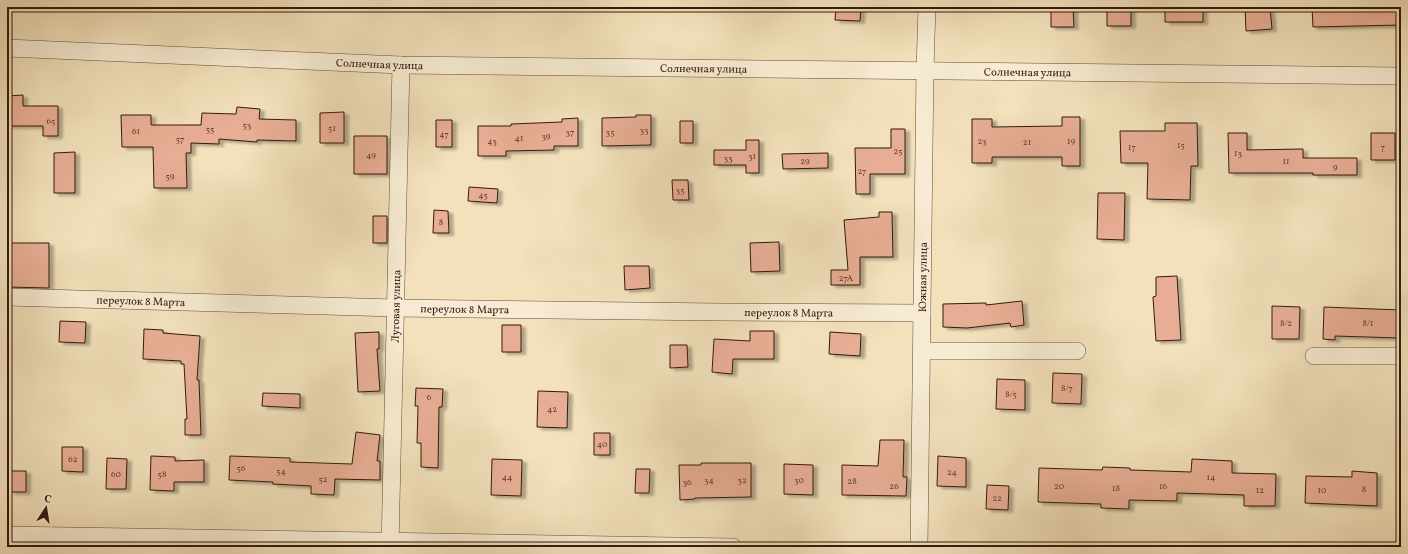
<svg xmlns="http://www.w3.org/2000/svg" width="1408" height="554" font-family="Vollkorn,serif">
<defs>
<filter id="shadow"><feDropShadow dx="4.5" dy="2.5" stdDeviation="1" flood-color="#0004"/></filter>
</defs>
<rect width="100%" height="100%" fill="#f2e1bb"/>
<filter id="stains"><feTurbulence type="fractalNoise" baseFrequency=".005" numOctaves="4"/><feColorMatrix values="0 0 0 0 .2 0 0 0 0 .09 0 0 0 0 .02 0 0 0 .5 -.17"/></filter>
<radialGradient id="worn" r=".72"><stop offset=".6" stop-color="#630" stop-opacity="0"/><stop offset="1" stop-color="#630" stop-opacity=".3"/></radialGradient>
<path fill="#e8ae95" stroke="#34190d" filter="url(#shadow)" d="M 836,7 L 861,7 L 860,21 L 835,20 Z
M 1051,7 L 1073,7 L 1074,27 L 1051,27 Z
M 1107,7 L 1131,7 L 1131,26 L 1107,26 Z
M 1203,7 L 1203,22 L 1165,22 L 1165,8 Z
M 1245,7 L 1270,7 L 1272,29 L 1246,31 Z
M 1312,7 L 1401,7 L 1401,25 L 1313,27 Z
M 23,95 L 23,106 L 58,106 L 58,136 L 43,136 L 43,126 L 7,126 L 7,96 Z
M 237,107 L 260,109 L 259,119 L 296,120 L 296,141 L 257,140 L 257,142 L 219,139 L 219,144 L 191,143 L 191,153 L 186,153 L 187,188 L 154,188 L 153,147 L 122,147 L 121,115 L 151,115 L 151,125 L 201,125 L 202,113 L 236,114 Z
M 344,112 L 344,143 L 320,143 L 320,113 Z
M 636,115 L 651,115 L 651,145 L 602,146 L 602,118 L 636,117 Z
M 1062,117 L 1080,117 L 1080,166 L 1062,166 L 1062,157 L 992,157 L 992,163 L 972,163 L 972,119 L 992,119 L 992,127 L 1062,126 Z
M 578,118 L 578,146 L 554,146 L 554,150 L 506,151 L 506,156 L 478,156 L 478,126 L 511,126 L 511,124 L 562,122 L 562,119 Z
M 436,120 L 452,120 L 452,147 L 436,147 Z
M 680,121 L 693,121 L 693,143 L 680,143 Z
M 1165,123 L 1197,123 L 1198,166 L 1191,166 L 1190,200 L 1147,199 L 1148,163 L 1121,163 L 1120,131 L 1165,131 Z
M 891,129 L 905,129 L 905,174 L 870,174 L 870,194 L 856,194 L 855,148 L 891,148 Z
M 1228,133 L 1247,133 L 1247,150 L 1303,149 L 1303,158 L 1357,158 L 1357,175 L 1313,175 L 1313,173 L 1229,173 Z
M 1371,133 L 1395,133 L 1395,160 L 1371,160 Z
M 354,136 L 387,136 L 387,174 L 354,174 Z
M 746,140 L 759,140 L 759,173 L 746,173 L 746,165 L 714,165 L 714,150 L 746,150 Z
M 75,152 L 75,193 L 54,193 L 54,153 Z
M 828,153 L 828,168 L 783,169 L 782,154 Z
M 672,180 L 688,180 L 689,200 L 673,200 Z
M 469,187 L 498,189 L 497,203 L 468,201 Z
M 1098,193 L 1125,193 L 1124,240 L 1097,239 Z
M 434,210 L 448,211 L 449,233 L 433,233 Z
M 879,212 L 892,212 L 893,257 L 860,257 L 860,285 L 831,285 L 831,270 L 848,270 L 844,220 L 879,217 Z
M 373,216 L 387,216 L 387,243 L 373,243 Z
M 779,242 L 780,271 L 751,272 L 750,243 Z
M 7,243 L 49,243 L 49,288 L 7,287 Z
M 624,266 L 649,266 L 650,288 L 625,290 Z
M 1177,276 L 1181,340 L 1156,341 L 1153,297 L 1156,296 L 1156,277 Z
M 1022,301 L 1024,325 L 1011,327 L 1010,323 L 967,328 L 943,327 L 943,304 L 986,303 L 986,305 Z
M 1272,306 L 1300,307 L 1299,339 L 1272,339 Z
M 1324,307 L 1400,310 L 1400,338 L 1335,336 L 1335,340 L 1323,339 Z
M 60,321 L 86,322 L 85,343 L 59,342 Z
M 502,325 L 521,325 L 521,352 L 502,352 Z
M 144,329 L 163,330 L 163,333 L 200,336 L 197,380 L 199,380 L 201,435 L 185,435 L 185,419 L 187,419 L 184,364 L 181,364 L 181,361 L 143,359 Z
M 750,331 L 774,331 L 774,359 L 733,359 L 732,374 L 712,372 L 714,339 L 750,341 Z
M 379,332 L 379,349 L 377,349 L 380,391 L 358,392 L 355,333 Z
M 830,332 L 861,334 L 860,356 L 829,354 Z
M 670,345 L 687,345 L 688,367 L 670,368 Z
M 1053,373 L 1082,374 L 1081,404 L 1052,403 Z
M 997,379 L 1025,380 L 1025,410 L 996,409 Z
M 416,388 L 443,389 L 442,407 L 439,407 L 438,468 L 421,467 L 421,443 L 417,443 L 418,406 L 415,406 Z
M 538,391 L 568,392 L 567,428 L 537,427 Z
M 263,393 L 300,394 L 300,408 L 262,406 Z
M 356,432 L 380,435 L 377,461 L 380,461 L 380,480 L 335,479 L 334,495 L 311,494 L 311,486 L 273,484 L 273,482 L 229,480 L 230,456 L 290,458 L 290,462 L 352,464 Z
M 594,433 L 610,433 L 610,455 L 594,455 Z
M 880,440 L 904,440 L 903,477 L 907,477 L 906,496 L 842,495 L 842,465 L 878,466 Z
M 62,447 L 83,447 L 83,472 L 62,471 Z
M 151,456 L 175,457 L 175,461 L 204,460 L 204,482 L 174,482 L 174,491 L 150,490 Z
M 938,456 L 966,458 L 966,487 L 937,486 Z
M 107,458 L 127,459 L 126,489 L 106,489 Z
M 492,459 L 522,460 L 521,496 L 491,495 Z
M 1192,459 L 1232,461 L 1232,473 L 1276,474 L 1275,506 L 1244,506 L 1244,495 L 1177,493 L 1177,501 L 1129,500 L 1129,509 L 1101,508 L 1101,504 L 1038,502 L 1039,468 L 1102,470 L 1103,467 L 1130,468 L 1130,470 L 1191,472 Z
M 701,463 L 751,463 L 751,497 L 695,498 L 695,499 L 680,500 L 679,465 L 701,465 Z
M 784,464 L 813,465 L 813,495 L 784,494 Z
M 636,469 L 650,469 L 649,493 L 635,493 Z
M 10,471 L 26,471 L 26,492 L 10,492 Z
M 1352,471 L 1377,473 L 1377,506 L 1305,503 L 1306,476 L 1352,477 Z
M 987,485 L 1009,486 L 1008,510 L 986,509 Z"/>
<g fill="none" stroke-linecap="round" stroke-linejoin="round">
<defs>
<g id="street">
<path id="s1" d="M 7,48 L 401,65 L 1401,76"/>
<path id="s2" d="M 7,297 L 395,308 L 719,312 L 922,313"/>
<path d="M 922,351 L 1077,351"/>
<path d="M 1314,356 L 1401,356"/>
<path d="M 7,535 L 733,547"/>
<path id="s3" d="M 390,547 L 401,65"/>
<path id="s4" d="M 919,547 L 925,70 L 927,7"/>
</g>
</defs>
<use href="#street" stroke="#644b38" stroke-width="18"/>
<use href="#street" stroke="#f7ecd3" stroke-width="17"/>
</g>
<g text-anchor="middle" stroke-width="3" stroke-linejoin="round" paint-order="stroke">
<g font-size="9" fill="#613e2f">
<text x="51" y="124">65</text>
<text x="247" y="128">53</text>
<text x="332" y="131">51</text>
<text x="210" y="132">55</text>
<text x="644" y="133">33</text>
<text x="136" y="134">61</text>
<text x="570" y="135">37</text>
<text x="610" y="135">35</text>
<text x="444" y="137">47</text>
<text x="546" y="139">39</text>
<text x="519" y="141">41</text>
<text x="180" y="142">57</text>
<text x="492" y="144">43</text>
<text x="982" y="144">23</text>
<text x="1071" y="144">19</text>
<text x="1027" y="145">21</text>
<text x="1181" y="148">15</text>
<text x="1132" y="150">17</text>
<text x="1383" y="150">7</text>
<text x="898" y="154">25</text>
<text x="1238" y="156">13</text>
<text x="371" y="158">49</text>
<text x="752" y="159">31</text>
<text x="728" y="161">33</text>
<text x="805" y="164">29</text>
<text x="1286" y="164">11</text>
<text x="1335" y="170">9</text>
<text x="862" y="174">27</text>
<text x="170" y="179">59</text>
<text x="680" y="193">35</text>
<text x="483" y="198">45</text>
<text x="441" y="225">8</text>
<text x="846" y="281">27А</text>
<text x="1286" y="326">8/2</text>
<text x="1368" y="326">8/1</text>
<text x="1067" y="391">8/7</text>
<text x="1011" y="397">8/5</text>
<text x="429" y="400">6</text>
<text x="552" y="412">42</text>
<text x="602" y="447">40</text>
<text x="73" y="462">62</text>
<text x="241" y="471">56</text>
<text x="281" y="474">54</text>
<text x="952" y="475">24</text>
<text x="116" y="477">60</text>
<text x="162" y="477">58</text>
<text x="507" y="480">44</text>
<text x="1211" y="480">14</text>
<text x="323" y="482">52</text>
<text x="709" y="483">34</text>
<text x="742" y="483">32</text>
<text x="799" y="483">30</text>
<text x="852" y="484">28</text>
<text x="687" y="485">36</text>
<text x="894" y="489">26</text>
<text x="1059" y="489">20</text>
<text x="1163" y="489">16</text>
<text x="1116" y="491">18</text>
<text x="1364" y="492">8</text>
<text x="1260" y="493">12</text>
<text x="1322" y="493">10</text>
<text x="997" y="501">22</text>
</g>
<g font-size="11" fill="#34190d" stroke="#f7ecd3">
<text dy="4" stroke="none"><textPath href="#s1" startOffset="373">Солнечная улица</textPath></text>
<text dy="4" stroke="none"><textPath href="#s1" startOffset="697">Солнечная улица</textPath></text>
<text dy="4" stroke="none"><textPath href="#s1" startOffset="1021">Солнечная улица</textPath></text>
<text dy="4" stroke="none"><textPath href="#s4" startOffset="270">Южная улица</textPath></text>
<text dy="4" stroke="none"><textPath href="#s2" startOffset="134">переулок 8 Марта</textPath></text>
<text dy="4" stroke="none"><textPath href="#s3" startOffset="241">Луговая улица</textPath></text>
<text dy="4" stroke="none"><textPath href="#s2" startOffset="458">переулок 8 Марта</textPath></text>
<text dy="4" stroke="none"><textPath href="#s2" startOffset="782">переулок 8 Марта</textPath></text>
</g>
</g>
<rect width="1408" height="554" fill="none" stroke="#f2e1bb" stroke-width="24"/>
<rect x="8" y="8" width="1392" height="538" fill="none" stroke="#34190d" stroke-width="2"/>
<rect x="12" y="12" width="1384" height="530" fill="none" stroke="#34190d"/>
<g transform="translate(46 508) rotate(12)" stroke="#f7ecd3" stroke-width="3" paint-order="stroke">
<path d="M0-3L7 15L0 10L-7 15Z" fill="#34190d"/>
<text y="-6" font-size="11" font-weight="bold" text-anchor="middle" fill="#34190d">С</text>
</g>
<rect width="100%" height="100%" filter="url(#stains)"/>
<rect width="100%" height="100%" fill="url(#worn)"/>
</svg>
